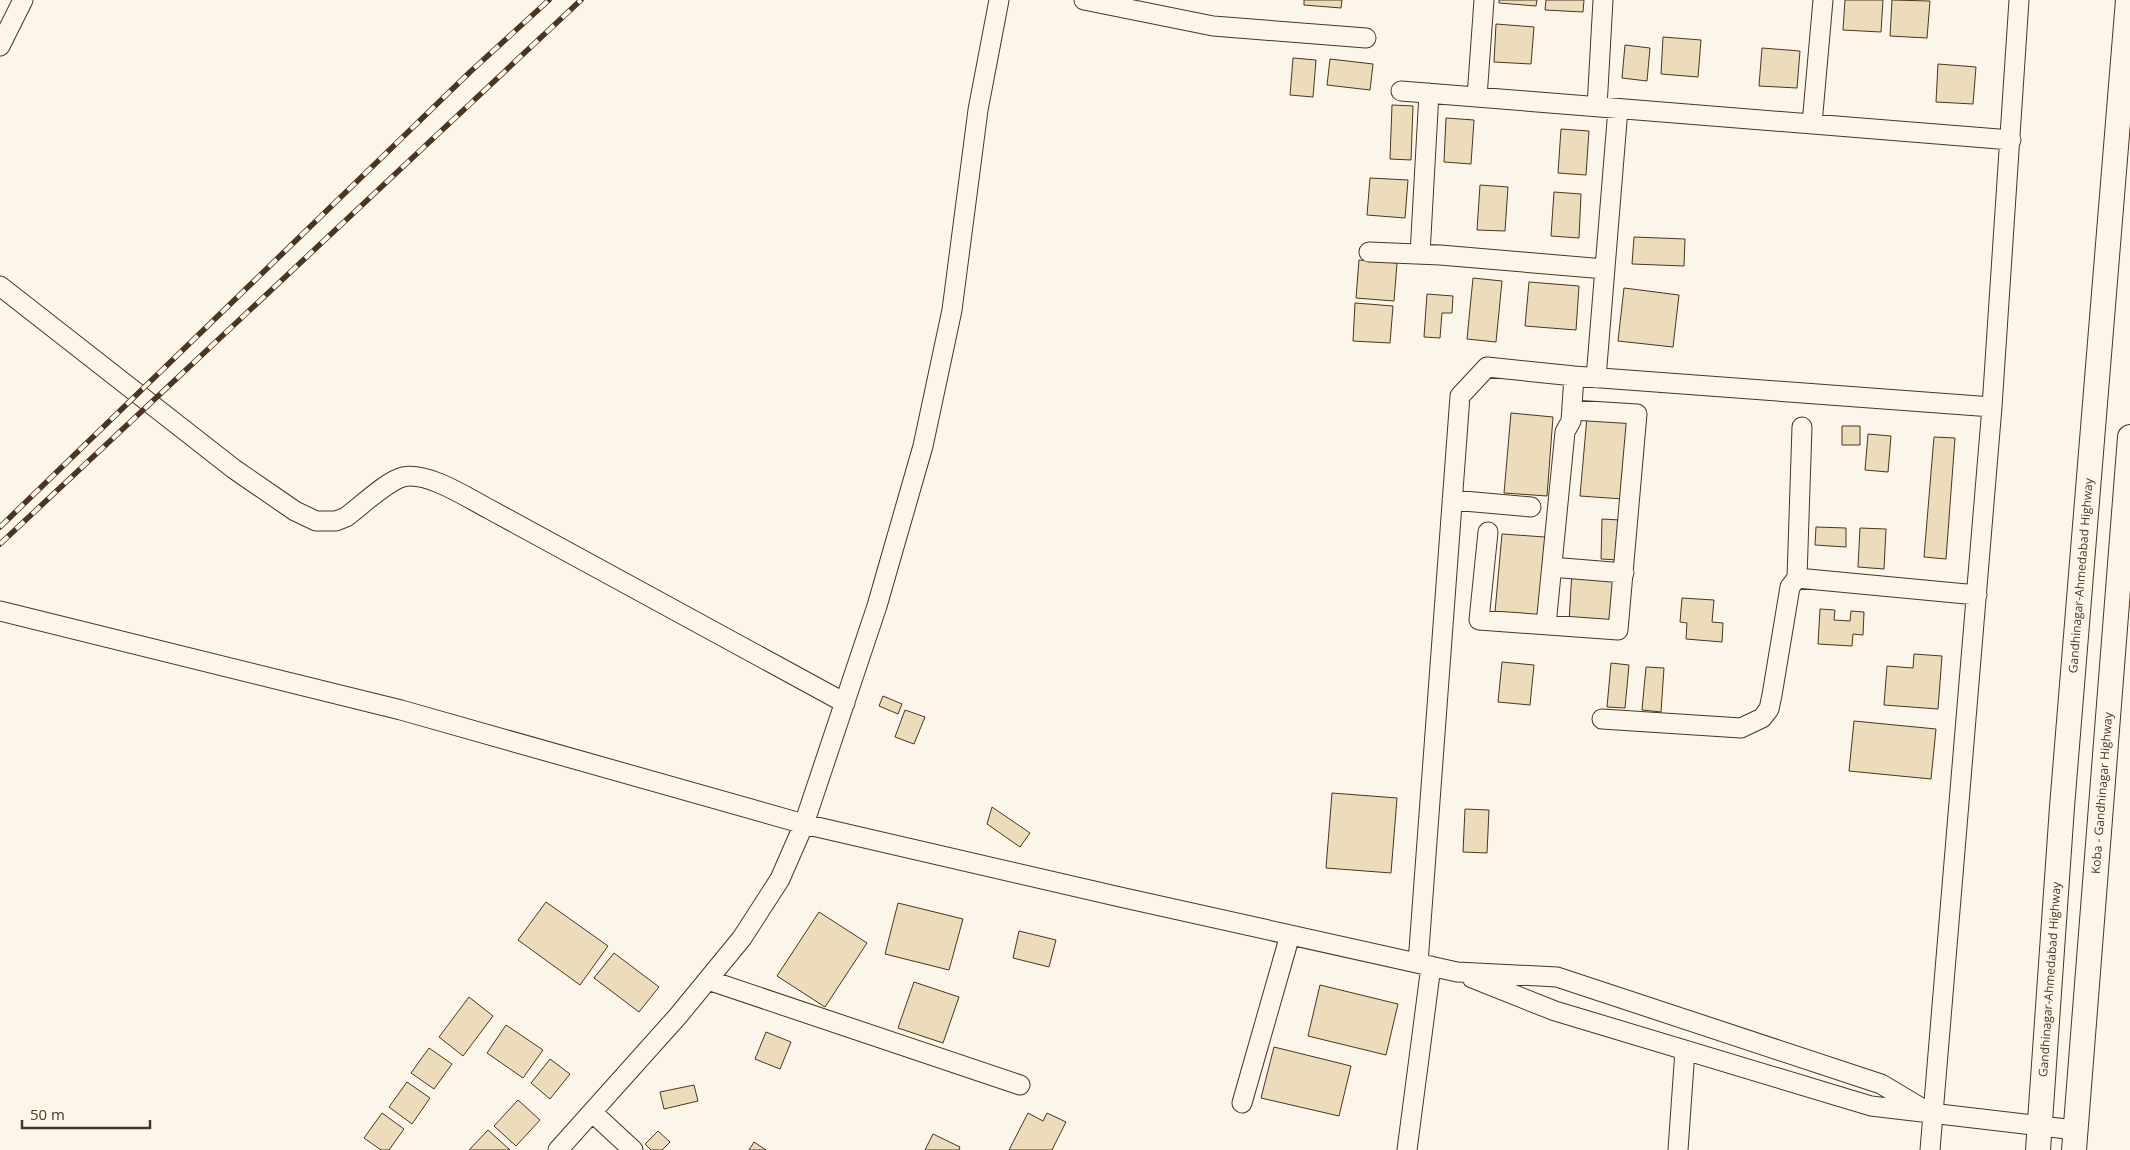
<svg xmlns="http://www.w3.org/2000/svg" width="2130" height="1150" font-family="'Open Sans',sans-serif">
<rect width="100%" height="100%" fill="#fbf6e9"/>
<path fill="#ecdcbc" stroke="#4a3520" d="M 1304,0 L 1342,0 L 1341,8 L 1304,5 Z
M 1499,0 L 1537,0 L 1536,6 L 1499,3 Z
M 1546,0 L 1584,0 L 1583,12 L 1545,10 Z
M 1845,0 L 1883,0 L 1881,32 L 1843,30 Z
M 1892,0 L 1930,1 L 1927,38 L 1890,36 Z
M 1496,24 L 1534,27 L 1531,64 L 1494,62 Z
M 1663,37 L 1701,40 L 1698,77 L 1661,74 Z
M 1625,45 L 1650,48 L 1647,81 L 1622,78 Z
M 1762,48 L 1800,51 L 1797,88 L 1759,86 Z
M 1293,58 L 1316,60 L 1313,97 L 1290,95 Z
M 1330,59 L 1373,64 L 1370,90 L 1327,85 Z
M 1938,64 L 1976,67 L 1973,104 L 1936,102 Z
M 1392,105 L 1413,106 L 1411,160 L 1390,159 Z
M 1446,118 L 1474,120 L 1471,164 L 1444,162 Z
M 1561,129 L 1589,131 L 1586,175 L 1558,173 Z
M 1370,178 L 1408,180 L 1405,218 L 1367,215 Z
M 1480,185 L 1508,187 L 1505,231 L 1477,230 Z
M 1554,192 L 1581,194 L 1579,238 L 1551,236 Z
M 1634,237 L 1685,239 L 1684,266 L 1632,264 Z
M 1359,260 L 1397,263 L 1394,301 L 1356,298 Z
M 1473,278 L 1502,281 L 1496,342 L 1467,339 Z
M 1529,282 L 1579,286 L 1576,330 L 1525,326 Z
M 1624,288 L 1679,295 L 1673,347 L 1618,341 Z
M 1427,294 L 1453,296 L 1452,313 L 1442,313 L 1440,338 L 1424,337 Z
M 1355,303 L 1393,306 L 1390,343 L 1353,341 Z
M 1511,413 L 1553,417 L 1547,496 L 1504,493 Z
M 1587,417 L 1630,420 L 1623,499 L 1580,496 Z
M 1842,426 L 1860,426 L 1860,445 L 1842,445 Z
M 1868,434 L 1891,436 L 1888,472 L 1865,470 Z
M 1934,437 L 1955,438 L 1946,559 L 1924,557 Z
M 1602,519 L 1620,520 L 1618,560 L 1601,559 Z
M 1816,527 L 1846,528 L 1846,547 L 1815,545 Z
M 1860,528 L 1886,529 L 1884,569 L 1858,567 Z
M 1502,534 L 1545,537 L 1538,616 L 1495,612 Z
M 1572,571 L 1615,574 L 1611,625 L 1569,622 Z
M 1682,598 L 1714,600 L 1712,622 L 1723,623 L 1722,642 L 1686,639 L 1687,623 L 1680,622 Z
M 1820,609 L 1835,610 L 1834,620 L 1850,621 L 1851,611 L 1864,612 L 1863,635 L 1853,634 L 1852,646 L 1818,644 Z
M 1914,654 L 1942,656 L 1938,709 L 1884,705 L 1887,666 L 1913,668 Z
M 1502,662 L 1534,665 L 1530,705 L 1498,702 Z
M 1611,663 L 1629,665 L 1625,708 L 1607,707 Z
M 1646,667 L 1664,668 L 1661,712 L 1642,710 Z
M 883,696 L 902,704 L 898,714 L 879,706 Z
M 905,710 L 925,717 L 914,744 L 895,737 Z
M 1854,721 L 1936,729 L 1931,779 L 1849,771 Z
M 1332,793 L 1397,798 L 1391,873 L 1326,868 Z
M 992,807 L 1030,833 L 1020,847 L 987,824 Z
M 1465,809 L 1489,810 L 1487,853 L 1463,852 Z
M 546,902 L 608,946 L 580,985 L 518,940 Z
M 898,903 L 963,919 L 949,970 L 885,954 Z
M 819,912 L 867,943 L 825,1007 L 777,976 Z
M 1019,931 L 1056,940 L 1049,967 L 1013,958 Z
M 614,953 L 659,987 L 639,1012 L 594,978 Z
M 914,982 L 959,997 L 943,1043 L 898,1028 Z
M 1320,985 L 1398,1004 L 1386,1055 L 1308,1036 Z
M 469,997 L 493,1016 L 463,1056 L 439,1037 Z
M 506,1025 L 543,1050 L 523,1078 L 487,1053 Z
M 766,1032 L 791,1042 L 780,1069 L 755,1059 Z
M 1274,1047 L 1351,1066 L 1339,1116 L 1261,1098 Z
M 429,1048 L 452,1064 L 434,1089 L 411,1073 Z
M 550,1059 L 570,1074 L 550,1099 L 531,1083 Z
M 407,1082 L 430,1098 L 412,1124 L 389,1107 Z
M 694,1085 L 698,1101 L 664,1109 L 660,1092 Z
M 518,1100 L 540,1120 L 516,1146 L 494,1126 Z
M 382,1113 L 404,1129 L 389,1150 L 381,1150 L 364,1138 Z
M 1028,1113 L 1043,1121 L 1047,1113 L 1066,1122 L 1052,1150 L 1009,1150 Z
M 488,1130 L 510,1150 L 469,1150 Z
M 658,1131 L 670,1142 L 662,1150 L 651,1150 L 645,1144 Z
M 933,1134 L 960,1147 L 959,1150 L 925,1150 Z
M 754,1142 L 766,1150 L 749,1150 Z"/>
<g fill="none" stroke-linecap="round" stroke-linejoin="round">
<defs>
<path id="minor" d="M 1084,0 L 1213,26 L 1366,38
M 0,46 L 23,0
M 1401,91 L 2011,140
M 1477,97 L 1484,0
M 1597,107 L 1603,0
M 1812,124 L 1823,0
M 1369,252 L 1440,255 L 1605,269
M 1420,254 L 1429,93
M 0,286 L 234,469 L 295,511 L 316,521 L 336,521 L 346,517 C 361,506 387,481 403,477 C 427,471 468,498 489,509 L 845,703
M 1596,378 L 1618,109
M 1452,500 L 1531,507
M 1488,532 L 1479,620 L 1618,630 L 1637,414 L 1572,410
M 1563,568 L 1624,573
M 1797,578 L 1802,427
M 0,611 L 401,710 L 804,824 L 1120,897 L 1457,972 L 1557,977 L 1881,1084 L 1933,1115
M 1546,625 L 1565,432 L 1571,421 L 1574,376
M 1602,719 L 1741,728 L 1762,718 L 1769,709 L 1772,695 L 1790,587 L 1797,578 L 1977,595
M 1418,963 L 1460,396 L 1487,367 L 1574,376 L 1992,407
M 1472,978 L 1555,1011 L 1871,1106 L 2075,1130
M 708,980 L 1020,1085
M 1242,1103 L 1290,935
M 593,1113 L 633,1150
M 558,1150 L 678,1016 L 742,938 L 780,879 L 804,824 L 877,606 L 923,446 L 952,310 L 978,110 L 999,0
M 1407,1150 L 1431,966
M 1678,1150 L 1685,1050
M 1930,1150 L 1992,407 L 2019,0"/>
<g id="major">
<path id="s1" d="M 2038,1150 L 2062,807 L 2128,0"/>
<path id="s2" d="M 2074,1150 L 2130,437"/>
</g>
</defs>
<use href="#minor" stroke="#4a3520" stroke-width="21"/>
<use href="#major" stroke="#4a3520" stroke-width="26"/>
<use href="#minor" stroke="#fbf6e9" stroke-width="19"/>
<use href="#major" stroke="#fbf6e9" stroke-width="24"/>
<defs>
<path id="rail" d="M 0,527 L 470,72 L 549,0
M 0,544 L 581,0"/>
</defs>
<use href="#rail" stroke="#4a3520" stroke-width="5.5"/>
<use href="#rail" stroke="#fbf6e9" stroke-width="4" stroke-dasharray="11" stroke-linecap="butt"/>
</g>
<g text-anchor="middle" stroke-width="4" stroke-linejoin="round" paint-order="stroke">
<g font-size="12" fill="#4a3520" stroke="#fbf6e9">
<text dy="4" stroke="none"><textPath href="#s1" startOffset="576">Gandhinagar-Ahmedabad Highway</textPath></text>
<text dy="4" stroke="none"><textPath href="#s2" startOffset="358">Koba - Gandhinagar Highway</textPath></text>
<text dy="4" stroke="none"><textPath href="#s1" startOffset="171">Gandhinagar-Ahmedabad Highway</textPath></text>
</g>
</g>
<path d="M22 1120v8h128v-8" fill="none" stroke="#4a3520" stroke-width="2.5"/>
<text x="30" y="1120" font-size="15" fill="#4a3520" stroke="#fbf6e9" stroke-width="4" paint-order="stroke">50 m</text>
</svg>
